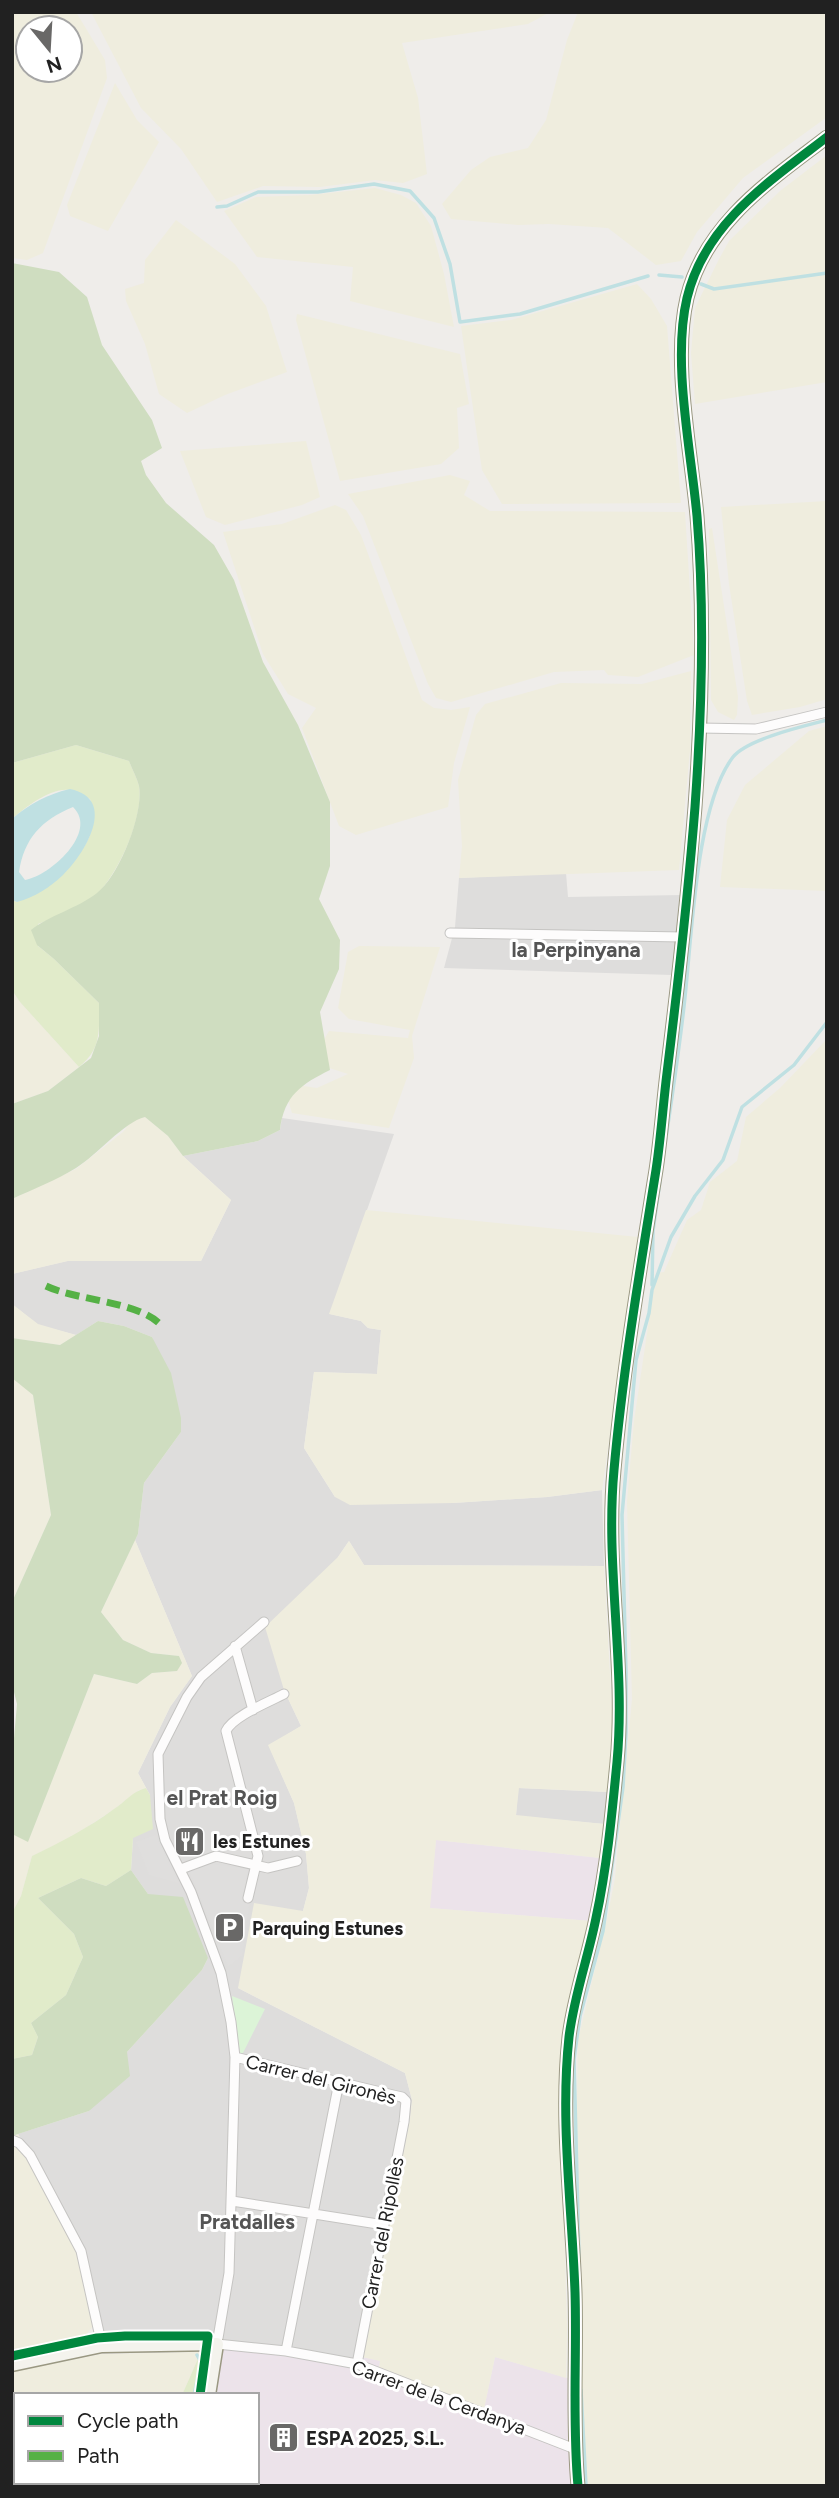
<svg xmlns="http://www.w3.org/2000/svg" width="839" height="2498" font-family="Figtree,sans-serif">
<rect width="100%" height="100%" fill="#efedea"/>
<path fill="#dedddc" d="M 566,873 L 568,897 L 682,895 L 672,975 L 444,968 L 455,927 L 459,878 Z
M 282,1118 L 394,1134 L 330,1314 L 361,1321 L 368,1328 L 381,1330 L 377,1374 L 314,1372 L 304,1448 L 335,1497 L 453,1503 L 547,1497 L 602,1490 L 604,1566 L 364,1565 L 349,1541 L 338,1557 L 284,1690 L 301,1726 L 269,1746 L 294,1803 L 306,1854 L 309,1888 L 303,1911 L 238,1988 L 405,2073 L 412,2100 L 410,2119 L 362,2357 L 350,2359 L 225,2341 L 201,2352 L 102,2354 L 78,2247 L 18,2134 L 89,2111 L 127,2052 L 202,1970 L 208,1958 L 148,1894 L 131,1870 L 133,1838 L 150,1795 L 138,1773 L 170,1707 L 192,1676 L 135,1540 L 138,1534 L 144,1483 L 181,1432 L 152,1337 L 124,1326 L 98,1321 L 76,1335 L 38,1325 L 12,1304 L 12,1274 L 67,1261 L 201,1261 L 231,1200 L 183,1156 L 258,1141 L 280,1130 Z
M 518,1788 L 608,1792 L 604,1824 L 516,1816 Z"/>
<path fill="#ece3ea" d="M 436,1840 L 600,1858 L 591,1921 L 429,1908 Z
M 225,2341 L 350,2359 L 362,2357 L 381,2361 L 379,2367 L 484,2409 L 495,2357 L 581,2382 L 583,2467 L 585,2486 L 183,2486 L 184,2482 L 257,2482 L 257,2395 L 199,2395 L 205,2362 L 201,2352 Z"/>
<path fill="#efedde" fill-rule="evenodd" d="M 12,12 L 76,12 L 105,60 L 107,78 L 43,253 L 27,260 L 12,258 ZM 28,28 L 70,28 L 70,70 L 28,70 Z
M 91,12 L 550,12 L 528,24 L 402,43 L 418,98 L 427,174 L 403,183 L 375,180 L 320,187 L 263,186 L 217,202 L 181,149 L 141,108 Z
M 578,12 L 827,12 L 827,117 L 743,178 L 697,232 L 681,261 L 656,265 L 608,228 L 549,224 L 518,225 L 451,219 L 442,204 L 471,170 L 490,157 L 528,148 L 546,120 L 567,40 Z
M 115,83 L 137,120 L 159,142 L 108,231 L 70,216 L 67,205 Z
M 827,155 L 827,382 L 695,404 L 691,353 L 695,308 L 718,261 L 729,241 L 780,191 Z
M 375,188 L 401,195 L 416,203 L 431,226 L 444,274 L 454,327 L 350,301 L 353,267 L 257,257 L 224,211 L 256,197 L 311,195 Z
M 176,220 L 235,264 L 266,306 L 287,372 L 225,395 L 187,413 L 159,394 L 145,344 L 126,301 L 125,289 L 144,283 L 145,260 Z
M 637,284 L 651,299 L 667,326 L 681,503 L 502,504 L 482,470 L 461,326 L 511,320 Z
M 297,314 L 460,354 L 469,404 L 457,408 L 459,448 L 441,464 L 340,481 L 296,320 Z
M 306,441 L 320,497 L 302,505 L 225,525 L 206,517 L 180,451 Z
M 450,475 L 470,481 L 464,495 L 490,511 L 685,512 L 694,655 L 638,677 L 608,675 L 604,670 L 554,672 L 451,702 L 436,698 L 428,684 L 363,516 L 348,494 Z
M 827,501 L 827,699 L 800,707 L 752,715 L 747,701 L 729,584 L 721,507 Z
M 335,505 L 346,510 L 361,535 L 422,700 L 434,708 L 451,710 L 470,707 L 454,763 L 448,807 L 356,835 L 339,826 L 302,728 L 316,708 L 288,694 L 263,654 L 223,532 L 282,524 Z
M 712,528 L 738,697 L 737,715 L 734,720 L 718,712 L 711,700 L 709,529 Z
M 691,671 L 690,750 L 679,870 L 459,878 L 462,846 L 458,780 L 476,715 L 485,704 L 561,683 L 642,684 Z
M 827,726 L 827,891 L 720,887 L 727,820 L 745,785 L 809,731 Z
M 359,946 L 440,947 L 412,1036 L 414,1058 L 389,1128 L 292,1113 L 283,1083 L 317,1088 L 348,1074 L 311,1062 L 329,1031 L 408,1038 L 410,1030 L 349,1019 L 338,1008 L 348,952 Z
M 12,990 L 20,1002 L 79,1067 L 48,1091 L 12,1104 Z
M 827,1039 L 827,2486 L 585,2486 L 581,2415 L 582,2278 L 576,2155 L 578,2040 L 608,1914 L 615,1878 L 632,1699 L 627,1501 L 634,1421 L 656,1273 L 664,1272 L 687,1220 L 701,1210 L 710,1182 L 737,1161 L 746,1117 L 780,1088 Z
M 145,1117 L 168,1136 L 183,1156 L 231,1200 L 201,1261 L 68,1261 L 12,1274 L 12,1199 L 76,1169 L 123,1132 L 132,1120 Z
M 366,1210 L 638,1237 L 602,1490 L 547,1497 L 453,1503 L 350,1505 L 335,1497 L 304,1448 L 314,1372 L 377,1374 L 381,1330 L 368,1328 L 361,1321 L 329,1314 Z
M 12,1304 L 38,1324 L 76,1335 L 60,1345 L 12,1338 Z
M 13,1378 L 33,1395 L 51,1515 L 12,1602 Z
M 135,1540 L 192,1676 L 170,1707 L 138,1773 L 146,1788 L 139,1790 L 116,1808 L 70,1838 L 32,1856 L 21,1896 L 12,1913 L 12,1834 L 28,1841 L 94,1674 L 137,1684 L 152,1673 L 177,1671 L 179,1656 L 151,1653 L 123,1640 L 101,1612 Z
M 349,1541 L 364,1565 L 604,1566 L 613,1729 L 608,1792 L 519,1788 L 516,1815 L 604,1824 L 600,1858 L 436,1840 L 430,1908 L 591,1921 L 579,1960 L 565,2023 L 560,2077 L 567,2328 L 566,2378 L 495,2357 L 484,2409 L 379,2367 L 380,2361 L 362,2357 L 410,2119 L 412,2100 L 405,2073 L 238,1988 L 254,1903 L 303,1911 L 309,1888 L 306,1854 L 294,1803 L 268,1745 L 301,1726 L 284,1690 L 265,1627 L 338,1557 Z
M 18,2134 L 78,2247 L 96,2322 L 86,2335 L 12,2350 L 12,2136 Z
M 201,2352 L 182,2395 L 16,2395 L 16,2482 L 143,2482 L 141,2486 L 12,2486 L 12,2372 L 102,2354 Z"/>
<path fill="#e1ebca" d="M 76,745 L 129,761 C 132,769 137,778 139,786 C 144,816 120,869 100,891 C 86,905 56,917 38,924 L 38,946 L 54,959 L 99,1003 C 99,1030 102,1049 79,1067 L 20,1002 L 12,990 L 12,900 L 17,902 C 53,876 106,852 90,799 C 84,796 76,790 69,790 C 50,788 26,807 12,819 L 12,763 Z
M 146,1788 L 150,1795 L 153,1829 L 133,1838 L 131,1870 L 106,1886 L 81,1878 L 38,1898 L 74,1934 L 83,1957 L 66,1995 L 31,2023 L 38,2037 L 32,2055 L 12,2059 L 12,1913 L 21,1896 L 32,1856 C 61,1842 88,1828 114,1809 C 125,1802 133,1791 146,1788 Z
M 201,2352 L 205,2362 L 199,2395 L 182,2395 Z"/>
<path fill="#cfddc0" d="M 12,263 L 59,272 L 87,297 L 102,345 L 152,420 L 162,448 L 141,461 L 146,475 L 166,503 L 214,545 L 234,580 L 263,662 L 298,725 L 330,802 L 330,866 L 319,899 L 340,940 L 339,969 L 320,1012 L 330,1070 C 302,1084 284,1095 280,1130 L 258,1141 L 183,1156 L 168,1136 L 145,1117 C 124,1122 97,1155 76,1168 C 57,1180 33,1189 12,1199 L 12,1104 L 48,1091 L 91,1058 L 99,1036 L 99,1003 L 54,959 L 37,945 L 31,930 C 48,916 78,908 97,893 C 119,876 144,814 139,786 C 137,778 132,769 129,761 L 76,745 L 12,763 Z
M 98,1321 L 124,1326 L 152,1337 L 171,1373 L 181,1418 L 181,1432 L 144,1483 L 138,1534 L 101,1612 L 123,1640 L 151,1653 L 179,1656 L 182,1663 L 177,1671 L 152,1673 L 137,1684 L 94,1674 L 28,1842 L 12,1834 L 12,1761 L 17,1704 L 12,1684 L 12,1602 L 51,1515 L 33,1395 L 12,1378 L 12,1338 L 60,1345 Z
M 131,1870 L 148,1894 L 183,1897 L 208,1958 L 202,1970 L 127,2052 L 130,2076 L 89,2111 L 12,2136 L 12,2059 L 32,2055 L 38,2037 L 31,2023 L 66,1995 L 83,1957 L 74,1934 L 38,1898 L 81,1878 L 106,1886 Z"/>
<path fill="#dcf4d7" d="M 232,1996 L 265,2009 L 243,2053 L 240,2053 Z"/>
<path fill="#dfdedd" d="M 156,1835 L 179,1883 L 149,1875 L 136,1842 Z
M 211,1864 L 248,1869 L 243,1898 L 250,1900 L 242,1956 L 228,1967 L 189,1871 Z"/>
<path fill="#bfe0e2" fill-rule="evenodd" d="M 70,789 C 119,799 84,855 63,875 C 49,888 35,897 17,902 L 12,900 L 12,819 C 29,804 48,794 70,789 ZM 73,807 C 99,832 50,876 25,880 L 19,872 C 24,839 41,820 73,807 Z"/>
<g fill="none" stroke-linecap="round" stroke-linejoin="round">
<path stroke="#bfe0e2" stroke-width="3.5" d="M 217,207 L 227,206 L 258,192 L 318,192 L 374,184 L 410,191 L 434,218 L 450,264 L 460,322 L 520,314 L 648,276
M 659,275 L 682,277
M 701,284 L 714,289 L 827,273
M 665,1145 C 672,1096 680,1046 685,997 C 692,935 696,805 733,757 C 747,739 804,726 827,720
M 652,1285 L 653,1231 L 660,1181
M 579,2259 L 574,2059 L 580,2016 L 603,1931 L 623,1787 L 626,1733 L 626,1672 L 622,1515 L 636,1360 L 649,1313 L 652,1290 L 671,1237 L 695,1196 L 723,1160 L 742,1107 L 794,1065 L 827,1022
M 581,2390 L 586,2486
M 194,2395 L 201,2362 L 197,2355
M 12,2454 L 16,2457
M 45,2482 L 49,2486
M 176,2486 L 177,2482"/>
<defs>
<path id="street" d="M 700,728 L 756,729 L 827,712
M 450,933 L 683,937
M 264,1622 L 201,1677 L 187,1697 L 158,1754 L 160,1819 L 165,1840 L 191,1892 L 221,1973 L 231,2022 L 235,2057 L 229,2273 L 217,2344 L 286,2351 L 357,2364 L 575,2449
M 235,1646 L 253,1710
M 181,1869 L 216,1856 L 268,1868 L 297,1861
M 248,1898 L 258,1856 L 226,1731 C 233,1716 269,1702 284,1694
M 235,2057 L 393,2095 L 402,2097 L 406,2101 L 404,2122 L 357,2364
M 12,2140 L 19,2143 L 30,2155 L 81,2251 L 102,2346
M 232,2201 L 384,2225
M 286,2351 L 339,2082"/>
<path id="secondary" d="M 12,2365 L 102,2346 L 217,2344 L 209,2395
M 193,2486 L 194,2482
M 578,2486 C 572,2421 577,2356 575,2292 C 572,2208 560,2120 569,2037 C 574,1996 588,1958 596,1918 C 607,1867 612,1814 617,1762 C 626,1665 605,1567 614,1470 C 623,1369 640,1270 656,1170 C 661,1137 663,1105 667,1073 C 678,984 688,896 695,807 C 702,710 705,613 697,516 C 691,450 672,362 687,298 C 705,223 770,181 827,137"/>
</defs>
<use href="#street" stroke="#c5c4c2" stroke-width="11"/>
<use href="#secondary" stroke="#9a9882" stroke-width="15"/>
<use href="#street" stroke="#fdfcfc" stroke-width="9"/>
<use href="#secondary" stroke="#f4f3ed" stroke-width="12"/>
<path stroke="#55b145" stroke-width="7" stroke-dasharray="14 7" stroke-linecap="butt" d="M 46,1286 C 78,1301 138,1301 161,1325"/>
<defs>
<path id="cycleway" d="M 12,2356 L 97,2338 L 125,2336 L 208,2336 L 200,2395
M 578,2486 C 572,2421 577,2356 575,2292 C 572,2208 560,2120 569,2037 C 574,1996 588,1958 596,1918 C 607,1867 612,1814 617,1762 C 626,1665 605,1567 614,1470 C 623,1369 640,1270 656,1170 C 661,1137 663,1105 667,1073 C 678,984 688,896 695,807 C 702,710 705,613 697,516 C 691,450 672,362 687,298 C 705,223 770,181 827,137"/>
</defs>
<use href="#cycleway" stroke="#fff" stroke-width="13"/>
<use href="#cycleway" stroke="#00873e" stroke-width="9"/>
</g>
<defs>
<symbol id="restaurant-square" viewBox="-11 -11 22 22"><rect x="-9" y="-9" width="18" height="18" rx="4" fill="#696867" stroke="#fff"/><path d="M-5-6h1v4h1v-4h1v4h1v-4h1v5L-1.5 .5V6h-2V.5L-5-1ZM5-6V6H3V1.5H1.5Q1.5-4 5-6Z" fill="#fff"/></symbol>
<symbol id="parking-square" viewBox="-11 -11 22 22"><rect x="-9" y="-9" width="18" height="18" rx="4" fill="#696867" stroke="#fff"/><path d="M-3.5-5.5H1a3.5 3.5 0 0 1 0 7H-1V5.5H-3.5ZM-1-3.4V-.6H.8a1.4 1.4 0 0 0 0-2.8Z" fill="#fff"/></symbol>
<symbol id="building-square" viewBox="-11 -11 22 22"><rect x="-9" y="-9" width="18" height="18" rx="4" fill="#696867" stroke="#fff"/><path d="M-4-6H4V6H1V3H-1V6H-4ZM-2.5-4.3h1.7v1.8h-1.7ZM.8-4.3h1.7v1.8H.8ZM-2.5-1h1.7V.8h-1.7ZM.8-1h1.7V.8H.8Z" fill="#fff"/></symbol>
</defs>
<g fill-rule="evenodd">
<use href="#restaurant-square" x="172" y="1824" width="35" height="35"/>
<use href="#parking-square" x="212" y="1910" width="35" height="35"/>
<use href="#building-square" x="266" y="2420" width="35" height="35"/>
</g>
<g text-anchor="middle" stroke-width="6" stroke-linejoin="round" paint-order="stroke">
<g font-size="19" font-weight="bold" fill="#212121" stroke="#fff" text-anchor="start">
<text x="213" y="1848">les Estunes</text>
<text x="252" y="1935">Parquing Estunes</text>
<text x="306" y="2445">ESPA 2025, S.L.</text>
</g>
<g font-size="19" fill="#212121" stroke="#fff">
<text transform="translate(321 2079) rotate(14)" y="7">Carrer del Gironès</text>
<text transform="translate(382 2233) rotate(-79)" y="7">Carrer del Ripollès</text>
<text transform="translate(439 2397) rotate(20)" y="7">Carrer de la Cerdanya</text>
</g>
<g font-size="21" font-weight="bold" fill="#545454" stroke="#fff">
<text x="576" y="957">la Perpinyana</text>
<text x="222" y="1805">el Prat Roig</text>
<text x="247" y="2229">Pratdalles</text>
</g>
</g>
<rect width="839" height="2498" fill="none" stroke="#212121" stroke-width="28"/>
<rect x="14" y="2393" width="245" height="91" fill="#ffffff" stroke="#a6a6a6" stroke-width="2"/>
<rect x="28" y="2416" width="35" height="10" fill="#00873e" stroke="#a6a6a6" stroke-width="2"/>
<text x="77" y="2428" font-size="21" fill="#212121">Cycle path</text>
<rect x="28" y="2451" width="35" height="10" fill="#55b145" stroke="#a6a6a6" stroke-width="2"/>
<text x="77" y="2463" font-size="21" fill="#212121">Path</text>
<g transform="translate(49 49) rotate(162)"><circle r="33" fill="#ffffff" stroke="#a6a6a6" stroke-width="2"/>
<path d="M0-5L12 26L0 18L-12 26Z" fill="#696867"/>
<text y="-10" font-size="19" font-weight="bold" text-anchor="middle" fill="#212121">N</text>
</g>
</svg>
